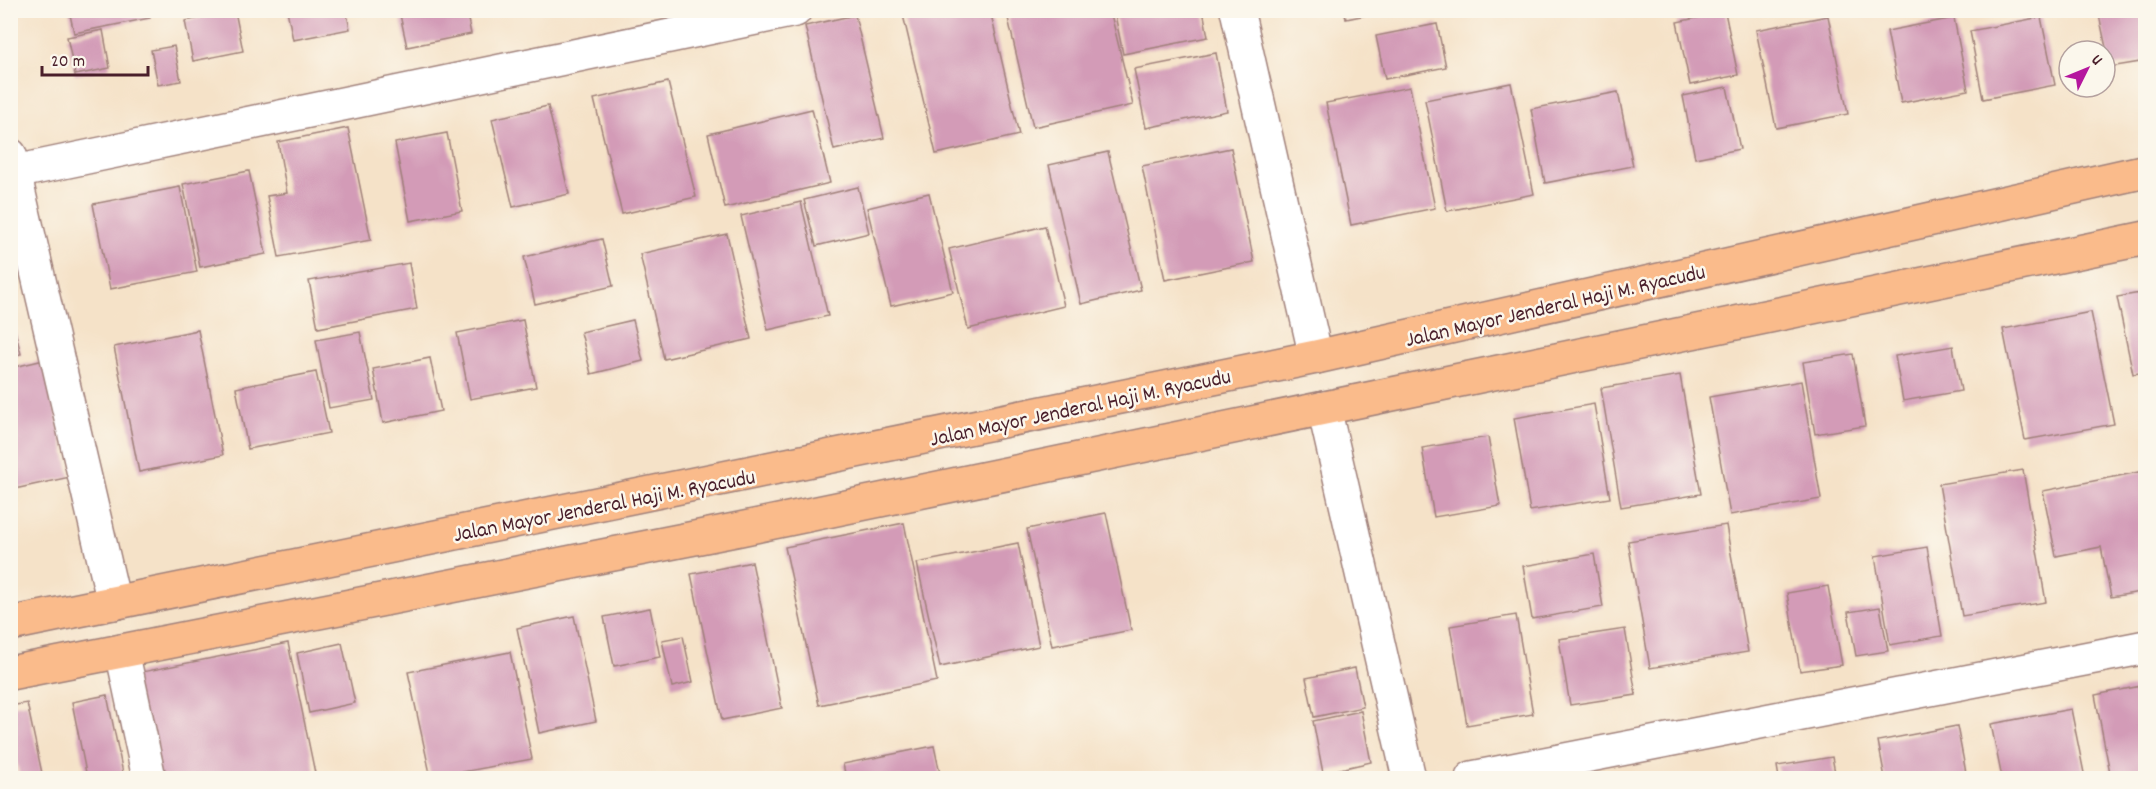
<svg xmlns="http://www.w3.org/2000/svg" width="2156" height="789" font-family="Dekko,sans-serif">
<rect width="100%" height="100%" fill="#fbf7ec"/>
<filter id="ink" filterUnits="userSpaceOnUse"><feTurbulence type="fractalNoise" baseFrequency=".0167" numOctaves="2"/><feDisplacementMap in="SourceGraphic" scale="12" xChannelSelector="R" yChannelSelector="G"/><feConvolveMatrix kernelMatrix="1 2 1 2 8 2 1 2 1" color-interpolation-filters="sRGB"/></filter>
<filter id="wash" filterUnits="userSpaceOnUse"><feTurbulence type="fractalNoise" baseFrequency=".008" numOctaves="4" result="noise"/><feDisplacementMap in="SourceGraphic" scale="24" xChannelSelector="R" yChannelSelector="G"/><feGaussianBlur stdDeviation="1.35" result="paint"/><feColorMatrix in="noise" values="0 0 0 0 0 0 0 0 0 0 0 0 0 0 0 0 0 1.4 0 .05"/><feComposite in="paint" operator="in"/></filter>
<g filter="url(#wash)">
<rect width="100%" height="100%" fill="#f5e2c8"/>
<g id="blocks">
<path fill="#d39bb7" d="M 69,10 L 149,10 L 150,18 L 74,33 Z
M 287,10 L 346,10 L 350,29 L 293,40 Z
M 399,10 L 466,10 L 471,34 L 407,47 Z
M 923,10 L 990,10 L 1019,135 L 936,154 L 903,15 Z
M 1042,10 L 1110,10 L 1133,105 L 1033,127 L 1008,18 Z
M 1114,10 L 1203,10 L 1208,37 L 1123,54 Z
M 1344,10 L 1381,10 L 1381,12 L 1346,19 Z
M 2098,10 L 2146,10 L 2146,61 L 2110,67 Z
M 235,11 L 243,51 L 193,61 L 185,21 Z
M 1725,12 L 1738,75 L 1690,85 L 1677,22 Z
M 855,15 L 884,138 L 834,150 L 805,26 Z
M 1828,16 L 1848,114 L 1776,128 L 1756,30 Z
M 2041,17 L 2055,85 L 1983,99 L 1970,31 Z
M 1954,18 L 1968,90 L 1901,103 L 1887,31 Z
M 1437,24 L 1446,67 L 1385,79 L 1376,36 Z
M 103,30 L 110,68 L 75,75 L 67,37 Z
M 174,46 L 181,81 L 158,85 L 151,50 Z
M 1216,53 L 1227,111 L 1146,128 L 1134,69 Z
M 668,82 L 696,197 L 622,214 L 594,99 Z
M 1511,83 L 1534,194 L 1447,211 L 1425,100 Z
M 1410,87 L 1435,208 L 1351,225 L 1326,103 Z
M 1727,87 L 1740,149 L 1695,158 L 1683,96 Z
M 1618,92 L 1633,166 L 1545,183 L 1531,109 Z
M 548,106 L 569,194 L 513,207 L 492,119 Z
M 812,109 L 830,183 L 725,208 L 708,134 Z
M 348,128 L 371,240 L 279,257 L 267,196 L 287,193 L 278,142 Z
M 447,133 L 462,211 L 410,221 L 395,143 Z
M 1231,148 L 1254,262 L 1165,280 L 1142,166 Z
M 1108,152 L 1141,290 L 1081,304 L 1049,165 Z
M 249,171 L 266,254 L 200,267 L 183,184 Z
M 180,187 L 197,272 L 110,289 L 93,204 Z
M 858,187 L 869,233 L 816,246 L 804,200 Z
M 929,193 L 953,292 L 891,306 L 867,208 Z
M 801,202 L 828,316 L 768,330 L 741,216 Z
M 1045,226 L 1064,306 L 968,329 L 949,249 Z
M 727,234 L 751,339 L 664,359 L 640,254 Z
M 602,239 L 613,286 L 535,304 L 524,257 Z
M 409,263 L 417,309 L 318,328 L 309,281 Z
M 2146,292 L 2146,372 L 2133,374 L 2117,297 Z
M 10,311 L 21,354 L 10,356 Z
M 2091,312 L 2114,424 L 2025,440 L 2003,329 Z
M 523,320 L 536,387 L 470,399 L 457,333 Z
M 633,320 L 643,361 L 591,374 L 581,332 Z
M 198,330 L 223,455 L 139,472 L 114,347 Z
M 360,332 L 374,400 L 329,408 L 316,340 Z
M 1953,346 L 1961,391 L 1903,401 L 1895,356 Z
M 1853,354 L 1865,426 L 1815,434 L 1803,362 Z
M 430,358 L 441,411 L 383,423 L 373,369 Z
M 44,360 L 70,477 L 10,490 L 10,368 Z
M 316,372 L 329,433 L 248,449 L 236,388 Z
M 1680,375 L 1701,494 L 1621,507 L 1601,388 Z
M 1801,381 L 1821,499 L 1730,515 L 1709,397 Z
M 1594,404 L 1610,498 L 1530,511 L 1514,418 Z
M 1488,437 L 1500,506 L 1434,517 L 1422,448 Z
M 2023,470 L 2046,602 L 1962,616 L 1939,484 Z
M 2144,471 L 2146,591 L 2111,597 L 2101,547 L 2056,556 L 2043,491 Z
M 1106,513 L 1131,630 L 1052,646 L 1027,529 Z
M 904,523 L 937,681 L 819,705 L 785,547 Z
M 1726,525 L 1748,652 L 1650,668 L 1628,541 Z
M 1018,543 L 1039,646 L 940,667 L 917,563 Z
M 1927,547 L 1942,636 L 1890,645 L 1875,556 Z
M 1594,554 L 1603,607 L 1532,619 L 1523,566 Z
M 752,562 L 782,708 L 722,720 L 691,574 Z
M 1828,586 L 1842,665 L 1800,671 L 1787,593 Z
M 1880,607 L 1888,651 L 1856,656 L 1848,612 Z
M 650,608 L 660,657 L 614,666 L 604,617 Z
M 1516,615 L 1533,714 L 1467,725 L 1450,626 Z
M 574,616 L 596,721 L 539,733 L 517,628 Z
M 1625,629 L 1636,695 L 1570,705 L 1559,639 Z
M 683,636 L 693,682 L 672,687 L 662,640 Z
M 288,643 L 316,778 L 153,778 L 132,674 Z
M 342,643 L 355,703 L 309,713 L 297,653 Z
M 510,652 L 532,759 L 431,778 L 408,672 Z
M 1355,668 L 1363,707 L 1314,717 L 1306,678 Z
M 2146,685 L 2146,778 L 2111,778 L 2095,695 Z
M 107,695 L 124,778 L 87,778 L 72,702 Z
M 27,703 L 43,778 L 20,778 L 10,732 L 10,706 Z
M 2071,709 L 2085,778 L 2002,778 L 1991,724 Z
M 1361,711 L 1371,762 L 1323,773 L 1313,721 Z
M 1957,726 L 1967,778 L 1885,778 L 1878,741 Z
M 934,746 L 941,778 L 846,778 L 843,764 Z
M 1832,757 L 1836,778 L 1779,778 L 1777,766 Z"/>
</g>
</g>
<g filter="url(#ink)">
<use href="#blocks" fill-opacity="0" stroke="#a0807a" stroke-width="1.5"/>
<g fill="none" stroke-linecap="round" stroke-linejoin="round">
<defs>
<path id="street" d="M 1237,10 L 1316,357
M 10,155 L 114,603
M 10,173 L 795,10
M 1324,408 L 1409,778
M 122,651 L 149,778
M 1472,778 L 2146,647"/>
<path id="primary" d="M 10,624 L 1316,357 L 2146,171
M 10,673 L 740,529 L 2146,238"/>
</defs>
<use href="#street" stroke="#a0807a" stroke-width="36"/>
<use href="#primary" stroke="#a0807a" stroke-width="36"/>
<use href="#street" stroke="#fff" stroke-width="33"/>
<use href="#primary" stroke="#fabb8b" stroke-width="33"/>
</g>
</g>
<g text-anchor="middle" stroke-width="5" stroke-linejoin="round" paint-order="stroke">
<g font-size="22" fill="#4a1f2b" stroke="#fbf7ec">
<text transform="translate(1555 304) rotate(-13)" y="8">Jalan Mayor Jenderal Haji M. Ryacudu</text>
<text transform="translate(1080 406) rotate(-12)" y="8">Jalan Mayor Jenderal Haji M. Ryacudu</text>
<text transform="translate(604 504) rotate(-11)" y="8">Jalan Mayor Jenderal Haji M. Ryacudu</text>
</g>
</g>
<rect width="2156" height="789" fill="none" stroke="#fbf7ec" stroke-width="36"/>
<g transform="translate(2087 69) rotate(47)"><circle r="28" fill="#fbf7ec" stroke="#b4a19f" stroke-width="1.5"/>
<path d="M0-4.5L10 22L0 15L-10 22Z" fill="#b5179e"/>
<text y="-9" font-size="16" font-weight="bold" text-anchor="middle" fill="#4a1f2b">U</text>
</g>
<path d="M42 66v9h106v-9" fill="none" stroke="#4a1f2b" stroke-width="3"/>
<text x="51" y="66" font-size="18" fill="#4a1f2b" stroke="#fbf7ec" stroke-width="4.5" paint-order="stroke">20 m</text>
</svg>
